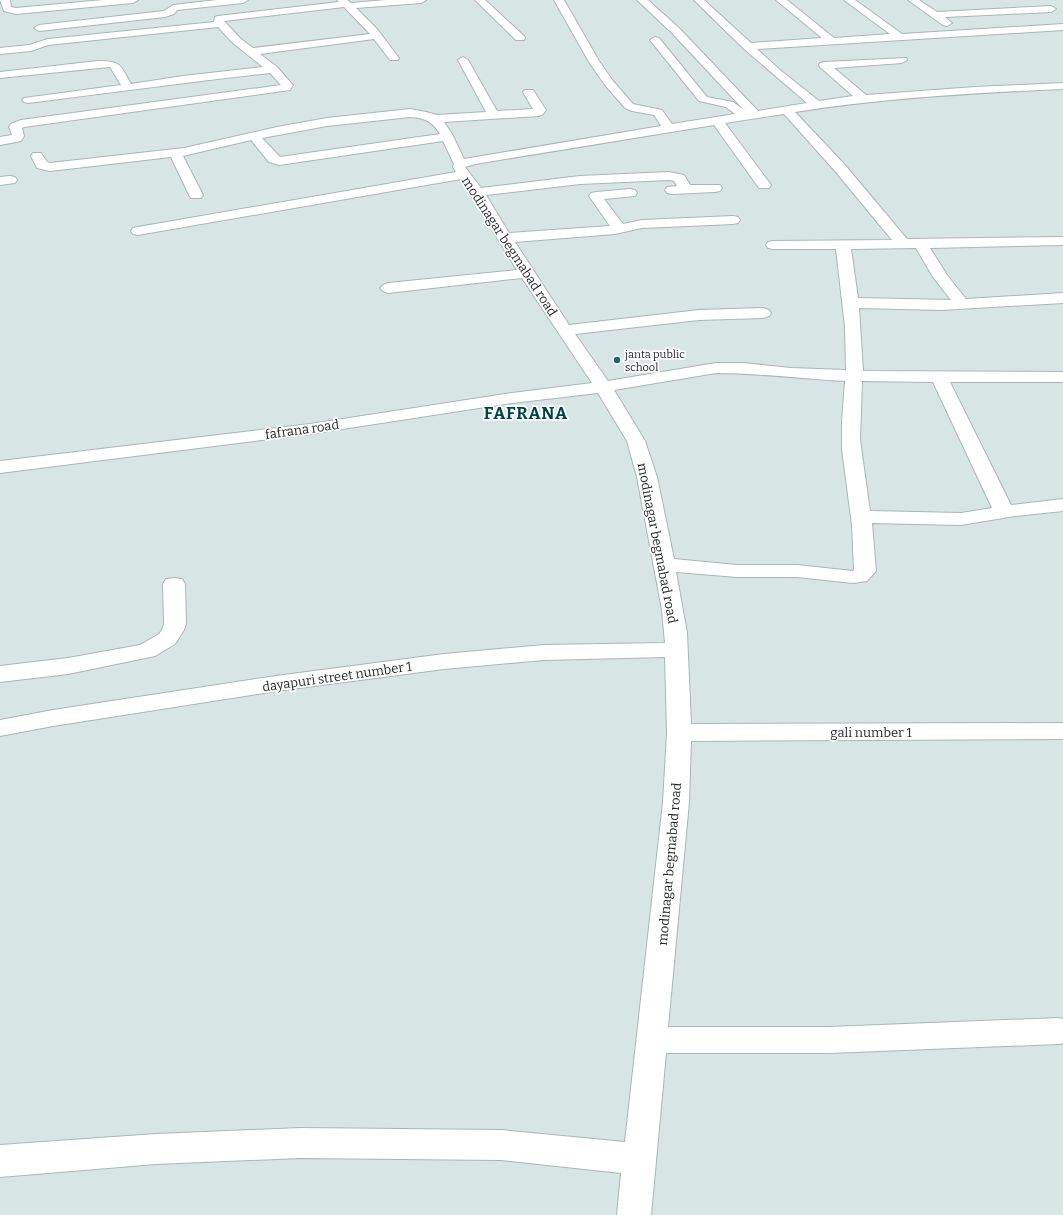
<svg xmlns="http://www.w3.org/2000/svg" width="1063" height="1215" font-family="Bitter,serif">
<rect width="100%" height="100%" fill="#d7e5e5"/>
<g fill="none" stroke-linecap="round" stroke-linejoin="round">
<defs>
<path id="minor" d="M 0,0 L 10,0 L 11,7 L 16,8 L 103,0 L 138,0 L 133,3 L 16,14 L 4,11 Z
M 217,0 L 248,0 L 243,3 L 177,10 L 174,14 L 165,17 L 39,31 L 34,28 L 39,25 L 164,11 L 173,5 Z
M 337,0 L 347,0 L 351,3 L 386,0 L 426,0 L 421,3 L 356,8 L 377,29 L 399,58 L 398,60 L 390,60 L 374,39 L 260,54 L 277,67 L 291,83 L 293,85 L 290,90 L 24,127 L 22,128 L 24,136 L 21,141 L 0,145 L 0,137 L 12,135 L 9,127 L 11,124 L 21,120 L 281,85 L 270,73 C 189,82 109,93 28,103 L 24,102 L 22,100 L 24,98 L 121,85 L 110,67 L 0,78 L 0,72 L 98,61 C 122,61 120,65 131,84 L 183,76 L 263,67 L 233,43 L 218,27 L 48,45 L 31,51 L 0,54 L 0,48 L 29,45 L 48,39 L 214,22 L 215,17 L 218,16 L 339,2 ZM 344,7 L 370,34 L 253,48 L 241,39 L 224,21 Z
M 475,0 L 485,0 L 524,36 L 525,38 L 524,40 L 516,40 Z
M 554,0 L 564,0 L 599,61 L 613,81 L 633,104 L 662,110 L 672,124 L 735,114 L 726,107 L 699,101 L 650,40 L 655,37 L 659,38 L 707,97 L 733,102 L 744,110 L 672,33 L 637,0 L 648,0 L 680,29 L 758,111 L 807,103 L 743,48 L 694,0 L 704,0 L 751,43 L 822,38 L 776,0 L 787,0 L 834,38 L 890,34 L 844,0 L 855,0 L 902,34 L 1063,24 L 1063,30 L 757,49 L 780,70 L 819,101 L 853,96 L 820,67 L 819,65 L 820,63 L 824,62 L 906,58 L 907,60 L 902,63 L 834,68 L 866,95 L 975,87 L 1063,83 L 1063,89 C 973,93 884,98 795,112 L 845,165 L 907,239 L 1063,237 L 1063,245 L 930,248 L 947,275 L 966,299 L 1063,293 L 1063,303 L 941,310 L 859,308 L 863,371 L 1063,372 L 1063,382 L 950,382 L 1011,505 L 1063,499 L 1063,511 L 1015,516 L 961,525 L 872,523 L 876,571 L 867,581 L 853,583 L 797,577 L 737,577 L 676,572 L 687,633 L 691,724 L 1063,723 L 1063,739 L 691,741 L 689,802 L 668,1027 L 829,1027 L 1059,1018 L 1063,1019 L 1063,1043 L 1059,1044 L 829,1053 L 666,1053 L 651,1215 L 617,1215 L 621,1173 L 501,1160 L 300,1158 L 156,1164 L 0,1177 L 0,1145 L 156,1134 L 300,1128 L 501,1130 L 625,1142 L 663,802 L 667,733 L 665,657 L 544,660 L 444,669 L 276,691 L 53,726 L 0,736 L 0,720 L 53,710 L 276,676 L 444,654 L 544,645 L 665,643 L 662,610 L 637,477 L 627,441 L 598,393 L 512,403 L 310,434 L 0,473 L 0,461 L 310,424 L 512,393 L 592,383 L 522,278 L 388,293 L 383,291 L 380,288 L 383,285 L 388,283 L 517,270 L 461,179 L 138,235 L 133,234 L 131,231 L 133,228 L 138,227 L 456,172 L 453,167 L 454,164 L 443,141 L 279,165 L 269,162 L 251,140 L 183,156 L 203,195 L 201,198 L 191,198 L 189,195 L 171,157 L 50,171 L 37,168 L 31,156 L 33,153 L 41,153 L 47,162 L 50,163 L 184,148 L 277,127 L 327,118 L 410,109 L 426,112 L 437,115 L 486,112 L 458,60 L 463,57 L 468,60 L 497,111 L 533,109 L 523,92 L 525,90 L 533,90 L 546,110 L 543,114 L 539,116 L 444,122 L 452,134 L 464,159 L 661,126 L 654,115 L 632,111 L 625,108 L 605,85 L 589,62 ZM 784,114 L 835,171 L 892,240 L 773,241 L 768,242 L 766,245 L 768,248 L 773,249 L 836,249 L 845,327 L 846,370 L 791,368 L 744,363 L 716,363 L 608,381 L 575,334 L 699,320 L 763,318 L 769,316 L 771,313 L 769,310 L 763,308 L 699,310 L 569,325 L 515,242 L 615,234 L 642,228 L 733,224 L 738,223 L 740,220 L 738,217 L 733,216 L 642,220 L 623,224 L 604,199 L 635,196 L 637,193 L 635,190 L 630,189 L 596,192 L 591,193 L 589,196 L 610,226 L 509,233 L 486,195 L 580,184 L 669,180 L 674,181 L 677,186 L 667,187 L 665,190 L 667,193 L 672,194 L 715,192 L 720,191 L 722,188 L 720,185 L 690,185 L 684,175 L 669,172 L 580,176 L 481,188 L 465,167 L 475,164 L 714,125 L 759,188 L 769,188 L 771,185 L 725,123 ZM 410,117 C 425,118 432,121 440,134 L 280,157 L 262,138 L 327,126 ZM 916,248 L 933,277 L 951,300 L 858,298 L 851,249 ZM 716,373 C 759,373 802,379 845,381 L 842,422 L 842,449 L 852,525 L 854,569 L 853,571 L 797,565 L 737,565 L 674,559 L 657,477 L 645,441 L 614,390 ZM 862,381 L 933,382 L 992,508 L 961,513 L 870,511 L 860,440 Z
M 908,0 L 919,0 L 937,12 L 1051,6 L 1056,9 L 1051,12 L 945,17 L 952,23 L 947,26 L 943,25 Z
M 10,176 L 15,177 L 17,180 L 15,183 L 0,185 L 0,177 Z
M 174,578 L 182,579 L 185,584 L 186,624 L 184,630 L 175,644 L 155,656 L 68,674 L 0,682 L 0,666 L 68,658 L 140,645 L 159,634 L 162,630 L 164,624 L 163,584 L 166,579 Z"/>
</defs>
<use href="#minor" stroke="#a9b6b6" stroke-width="2"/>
<use href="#minor" fill="#fff" fill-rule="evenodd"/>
</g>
<circle fill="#1c696b" stroke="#fff" stroke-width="1.5" cx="617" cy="360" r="4"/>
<g text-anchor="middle" stroke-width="3.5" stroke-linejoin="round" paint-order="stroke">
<g font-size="11" fill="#1e2323" stroke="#fff" text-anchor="start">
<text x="625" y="358">janta public<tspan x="625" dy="13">school</tspan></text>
</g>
<g font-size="13" fill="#1e2323" stroke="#fff">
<text transform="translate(510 246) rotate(57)" y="5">modinagar begmabad road</text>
<text transform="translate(302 429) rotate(-8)" y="5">fafrana road</text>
<text transform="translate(658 543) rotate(79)" y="5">modinagar begmabad road</text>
<text transform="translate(337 676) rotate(-8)" y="5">dayapuri street number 1</text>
<text x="871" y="737">gali number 1</text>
<text transform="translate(669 864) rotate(-85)" y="5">modinagar begmabad road</text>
</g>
<g font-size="17" font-weight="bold" letter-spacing="1" fill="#004445" stroke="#fff">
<text x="526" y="419">FAFRANA</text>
</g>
</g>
</svg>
